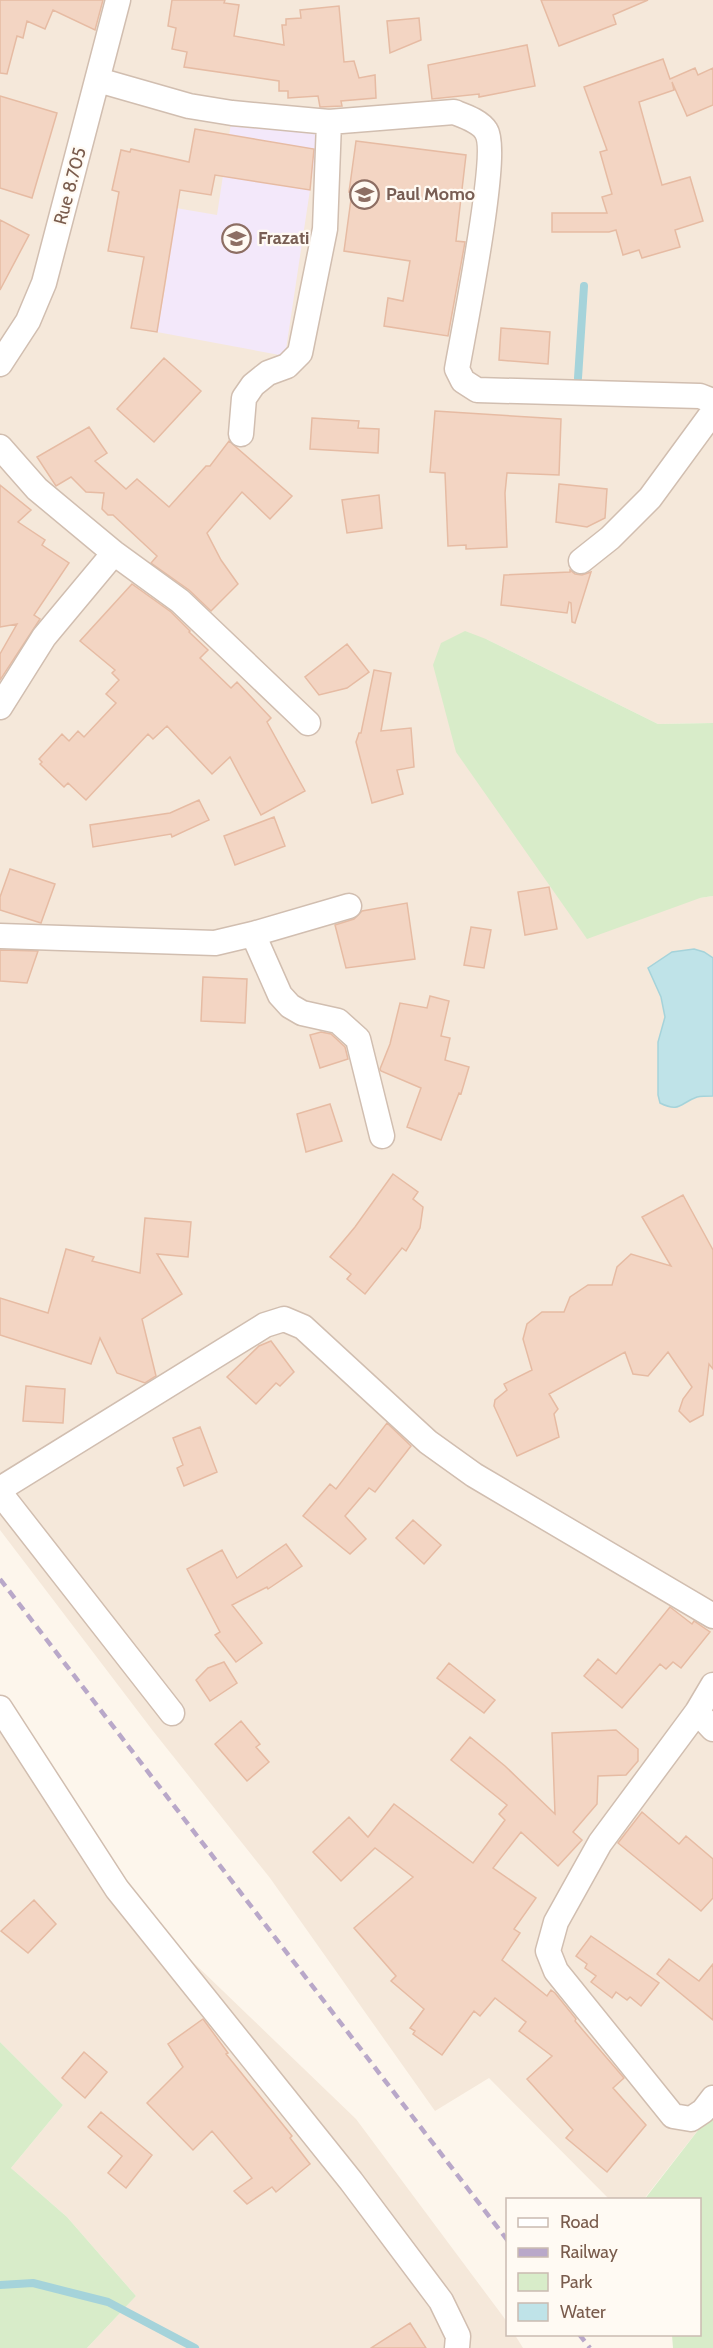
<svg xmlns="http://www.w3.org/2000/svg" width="713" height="2348" font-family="Cabin,sans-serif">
<rect width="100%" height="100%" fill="#fdf6ec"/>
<path fill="#f5e8da" d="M 0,0 L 713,0 L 713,723 L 658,724 L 486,639 L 700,898 L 713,896 L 713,2111 L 644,2199 L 609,2199 L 489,2078 L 435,2111 L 270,1878 L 153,1731 L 0,1530 Z
M 0,1708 L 117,1889 L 356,2119 L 505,2319 L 507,2323 L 508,2334 L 515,2335 L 523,2348 L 87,2348 L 136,2296 L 67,2217 L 11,2168 L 63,2105 L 0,2042 Z"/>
<path fill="#f3e8fa" d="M 231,123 L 319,130 L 285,356 L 157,332 L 167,277 L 167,261 L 176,208 L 217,215 Z"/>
<path fill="#d8ecc9" d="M 465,631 L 486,639 L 658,724 L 713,723 L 713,896 L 700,898 L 587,939 L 456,752 L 433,665 L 441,643 Z
M 0,2042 L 63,2105 L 11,2168 L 67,2217 L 136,2296 L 87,2348 L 0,2348 Z
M 713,2111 L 713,2348 L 673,2348 L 672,2335 L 700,2334 L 700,2200 L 644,2200 Z"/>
<path fill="#bfe3e8" stroke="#a5d3da" stroke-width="1.5" d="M 694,949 L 704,952 L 713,958 L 713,1096 C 708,1096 702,1096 697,1097 C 680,1103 680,1113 660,1103 L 658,1095 L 658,1042 L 665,1017 L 661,997 L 648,968 L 672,952 Z"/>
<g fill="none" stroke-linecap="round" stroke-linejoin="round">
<path stroke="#a5d3da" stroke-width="8" d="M 578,378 L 584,286
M 0,2285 L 33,2283 L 108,2302 L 195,2348"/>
</g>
<path fill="#f3d5c3" stroke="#e6bba3" stroke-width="1.5" d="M 0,0 L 103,0 L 95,30 L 53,10 L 45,29 L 27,21 L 23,38 L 17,36 L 7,74 L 0,73 Z
M 172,0 L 225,0 L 224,3 L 239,5 L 234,36 L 284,45 L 282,25 L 286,25 L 286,19 L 301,18 L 300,10 L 339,6 L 344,62 L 354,61 L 359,78 L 375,75 L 376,98 L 341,101 L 342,106 L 320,107 L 318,96 L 288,98 L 288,91 L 279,91 L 279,81 L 184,67 L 187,52 L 172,49 L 176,28 L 168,26 Z
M 541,0 L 648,0 L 613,15 L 616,24 L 559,46 Z
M 419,18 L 421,40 L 390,53 L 387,21 Z
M 527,45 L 535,86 L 479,97 L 479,94 L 432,99 L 428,65 Z
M 663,59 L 670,79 L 695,68 L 698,75 L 713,68 L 713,105 L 687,116 L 672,82 L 674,90 L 639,102 L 662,185 L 690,177 L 703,221 L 675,230 L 680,247 L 642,258 L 639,250 L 623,255 L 616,230 L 609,232 L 552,232 L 552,213 L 607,213 L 602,197 L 612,194 L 600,152 L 607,150 L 584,87 Z
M 0,96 L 57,113 L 32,198 L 0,188 Z
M 195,129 L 314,149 L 310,190 L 215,175 L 211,195 L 180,190 L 157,332 L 131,328 L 144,257 L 108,251 L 119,192 L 112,190 L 121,150 L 130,152 L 131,149 L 189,162 Z
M 356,141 L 466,155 L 456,241 L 465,242 L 448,336 L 384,326 L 388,298 L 403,301 L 410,261 L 344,251 L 352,192 L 349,192 Z
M 0,220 L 29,235 L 0,290 Z
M 501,328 L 550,332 L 548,364 L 499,360 Z
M 164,358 L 201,391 L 154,442 L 117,409 Z
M 435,411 L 561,419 L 559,475 L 507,473 L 505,493 L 507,547 L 466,549 L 466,545 L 448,546 L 445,473 L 430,472 Z
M 312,418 L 359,421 L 358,428 L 379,429 L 378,453 L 310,449 Z
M 89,427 L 107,453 L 95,461 L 126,489 L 137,479 L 169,507 L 206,466 L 210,466 L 229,441 L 292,496 L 270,519 L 242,492 L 207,533 L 221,560 L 238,584 L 211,611 L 189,590 L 151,563 L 157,556 L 113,515 L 108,515 L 102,509 L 104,493 L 86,492 L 71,477 L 56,486 L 37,457 Z
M 559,484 L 607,489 L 605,518 L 587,527 L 556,522 Z
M 0,485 L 31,510 L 18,522 L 45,540 L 42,545 L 69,563 L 34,615 L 40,619 L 0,680 L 0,654 L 17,624 L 0,627 Z
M 379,495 L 382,528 L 347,533 L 342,500 Z
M 570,570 L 575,574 L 582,575 L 591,572 L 575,623 L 572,622 L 571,603 L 569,602 L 567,613 L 501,605 L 504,575 L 570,572 Z
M 132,584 L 171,612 L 190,631 L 189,632 L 208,650 L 200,658 L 231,688 L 237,682 L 271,718 L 267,722 L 305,791 L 261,815 L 230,757 L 212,774 L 167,726 L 153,739 L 148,734 L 86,800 L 68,783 L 64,787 L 40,764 L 42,762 L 39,759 L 62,734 L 69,741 L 78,731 L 84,737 L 116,703 L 106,694 L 119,680 L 112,673 L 115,670 L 80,641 Z
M 347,644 L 369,672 L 347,688 L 319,695 L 305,677 Z
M 374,670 L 391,673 L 381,731 L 411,728 L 414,767 L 397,770 L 403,794 L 372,803 L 356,742 L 359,733 L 361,733 Z
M 199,800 L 209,820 L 172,837 L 171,834 L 93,847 L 90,825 L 170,813 Z
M 274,817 L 285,846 L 235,865 L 224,836 Z
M 10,869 L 55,884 L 41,923 L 0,910 L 0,897 Z
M 549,887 L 557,929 L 525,935 L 518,892 Z
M 407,903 L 415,959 L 346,968 L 335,925 L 354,919 L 362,911 Z
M 471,927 L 491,930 L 484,968 L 464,965 Z
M 0,950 L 38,951 L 27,983 L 0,981 Z
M 203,977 L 247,979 L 245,1023 L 201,1021 Z
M 430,996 L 449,1001 L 441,1036 L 450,1038 L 445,1060 L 469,1067 L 461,1094 L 459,1093 L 441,1140 L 407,1127 L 421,1088 L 381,1071 L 380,1069 L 390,1044 L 400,1003 L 427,1008 Z
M 321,1032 L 331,1034 L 345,1047 L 348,1059 L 320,1068 L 310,1035 Z
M 330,1104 L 342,1141 L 306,1152 L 297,1114 Z
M 393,1174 L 418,1192 L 413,1199 L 423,1207 L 420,1228 L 406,1251 L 402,1248 L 365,1294 L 347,1279 L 351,1274 L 330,1257 L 355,1227 Z
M 683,1195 L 713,1250 L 713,1369 L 709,1364 L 703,1415 L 690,1422 L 679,1411 L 683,1399 L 692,1387 L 668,1352 L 648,1376 L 633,1374 L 625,1352 L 549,1394 L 558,1409 L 554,1414 L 559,1437 L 517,1456 L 494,1406 L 495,1400 L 507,1390 L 504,1384 L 532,1370 L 523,1339 L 527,1324 L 542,1312 L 564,1312 L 570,1297 L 588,1285 L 612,1285 L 617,1267 L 631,1254 L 671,1266 L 642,1217 Z
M 145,1218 L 191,1222 L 188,1257 L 157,1254 L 182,1294 L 142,1319 L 156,1376 L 145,1383 L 117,1373 L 100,1338 L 91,1364 L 0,1335 L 0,1298 L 48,1313 L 66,1249 L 94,1257 L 92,1261 L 140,1273 Z
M 271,1341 L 294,1372 L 280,1386 L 276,1383 L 256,1404 L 227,1377 L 259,1346 Z
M 26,1386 L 65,1389 L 63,1423 L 23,1421 Z
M 387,1423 L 411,1446 L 375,1492 L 369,1488 L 345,1516 L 366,1539 L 350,1554 L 303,1516 L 330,1484 L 336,1489 Z
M 200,1427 L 217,1472 L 184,1486 L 177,1468 L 183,1465 L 173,1438 Z
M 413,1520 L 441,1545 L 424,1564 L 396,1538 Z
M 286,1544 L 302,1566 L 268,1589 L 267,1587 L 232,1605 L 262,1643 L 236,1662 L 215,1635 L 220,1632 L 187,1569 L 222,1550 L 237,1578 Z
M 670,1607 L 692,1624 L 694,1621 L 710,1632 L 681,1668 L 673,1662 L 666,1669 L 660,1664 L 622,1708 L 584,1676 L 598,1659 L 616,1674 Z
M 224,1662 L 237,1683 L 210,1701 L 196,1680 L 208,1668 Z
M 449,1663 L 495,1700 L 484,1713 L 437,1678 Z
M 241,1721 L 260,1744 L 256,1747 L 269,1762 L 247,1781 L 215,1744 Z
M 616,1730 L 638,1749 L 638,1761 L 626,1775 L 598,1776 L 597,1804 L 573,1832 L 582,1840 L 558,1866 L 521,1832 L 493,1868 L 536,1898 L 514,1929 L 520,1933 L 502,1960 L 547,1996 L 551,1990 L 555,1993 L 576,2019 L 575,2021 L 624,2078 L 613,2088 L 646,2125 L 607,2172 L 566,2138 L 573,2130 L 527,2079 L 552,2056 L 519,2031 L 526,2022 L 495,1998 L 480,2016 L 474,2011 L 442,2055 L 413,2034 L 415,2031 L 410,2028 L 424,2009 L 391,1981 L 396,1976 L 354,1928 L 413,1877 L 375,1848 L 341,1881 L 313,1852 L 349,1817 L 368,1837 L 394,1804 L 473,1863 L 505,1820 L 499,1814 L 507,1805 L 451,1760 L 470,1737 L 505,1766 L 555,1814 L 552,1733 Z
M 642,1812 L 679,1844 L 686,1836 L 713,1859 L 713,1898 L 701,1911 L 618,1843 Z
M 34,1900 L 56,1924 L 28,1953 L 1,1931 Z
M 591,1936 L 659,1983 L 641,2006 L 630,1997 L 627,2000 L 616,1992 L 612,1998 L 591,1982 L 596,1976 L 585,1968 L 587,1964 L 576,1956 Z
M 669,1959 L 699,1981 L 713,1964 L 713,2020 L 657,1974 Z
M 203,2019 L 228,2053 L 226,2054 L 292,2136 L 290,2138 L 310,2164 L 276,2192 L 272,2187 L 247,2204 L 234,2191 L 252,2178 L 212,2131 L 193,2150 L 147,2103 L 183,2067 L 168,2044 Z
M 84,2052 L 107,2072 L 85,2098 L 62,2078 Z
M 101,2112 L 152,2155 L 126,2188 L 108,2173 L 122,2156 L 88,2127 Z
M 410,2323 L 426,2348 L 371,2348 Z"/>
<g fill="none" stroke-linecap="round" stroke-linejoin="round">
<defs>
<path id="minor" d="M 98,80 L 189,106 L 232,113 L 329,122 L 454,112 C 464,116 480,121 486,131 C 500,152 463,334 457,369 L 463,381 L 477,390 L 700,396 L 713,401
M 0,364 L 28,321 L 44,283 L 118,0
M 241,434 L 244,398 L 253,385 L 268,373 L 287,366 L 300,353 L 325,229 L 329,122
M 0,447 L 37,489 L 114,553 L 180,601 L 308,723
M 581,561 L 610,538 L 650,498 L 713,412
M 0,707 L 44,637 L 114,553
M 253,934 L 280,995 L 290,1006 L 302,1013 L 338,1021 L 358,1039 L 382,1136
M 0,936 L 215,943 L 253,934 L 349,906
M 0,1489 L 265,1325 L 284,1319 L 303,1327 L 428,1442 L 474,1475 L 713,1616
M 0,1493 L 172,1713
M 713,1685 L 697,1712 L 600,1843 L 556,1922 L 548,1951 L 556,1971 L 673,2116 L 691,2119 L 703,2111 L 713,2098
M 0,1708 L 117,1889 L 351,2181 L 441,2301 L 458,2336 L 457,2348
M 697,1712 L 713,1729"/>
</defs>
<use href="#minor" stroke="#d1beb0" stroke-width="27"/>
<use href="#minor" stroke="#fff" stroke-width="24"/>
<path stroke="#b9a8c9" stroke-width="4.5" stroke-dasharray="9 6" stroke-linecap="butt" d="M 0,1579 L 508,2241
M 579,2334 L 590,2348"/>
</g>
<defs>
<symbol id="university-ring" viewBox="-11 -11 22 22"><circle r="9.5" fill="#fffaf3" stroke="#8d6e63" stroke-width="1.5"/><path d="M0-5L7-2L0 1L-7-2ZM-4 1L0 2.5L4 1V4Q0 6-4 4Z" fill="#8d6e63"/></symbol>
</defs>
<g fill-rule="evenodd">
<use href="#university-ring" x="348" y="178" width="33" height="33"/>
<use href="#university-ring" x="220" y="222" width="33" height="33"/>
</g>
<g text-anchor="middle" stroke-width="4.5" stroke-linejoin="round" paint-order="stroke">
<g font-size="18" fill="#7a5c4d" stroke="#fffaf3">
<text transform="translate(70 186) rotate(-75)" y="6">Rue 8.705</text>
</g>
<g font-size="18" font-weight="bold" fill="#785e54" stroke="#fffaf3" text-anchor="start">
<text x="386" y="200">Paul Momo</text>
<text x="258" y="244">Frazati</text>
</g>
</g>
<rect x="506" y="2198" width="195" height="138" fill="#fffaf3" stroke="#cabbb1" stroke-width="1.5"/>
<rect x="518" y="2218" width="30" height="9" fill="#ffffff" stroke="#cabbb1" stroke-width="1.5"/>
<text x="560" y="2228" font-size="18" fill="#7a5c4d">Road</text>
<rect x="518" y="2248" width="30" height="9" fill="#b9a8c9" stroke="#cabbb1" stroke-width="1.5"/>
<text x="560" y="2258" font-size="18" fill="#7a5c4d">Railway</text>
<rect x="518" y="2273" width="30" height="18" fill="#d8ecc9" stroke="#cabbb1" stroke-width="1.5"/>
<text x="560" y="2288" font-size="18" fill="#7a5c4d">Park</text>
<rect x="518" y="2303" width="30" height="18" fill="#bfe3e8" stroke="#cabbb1" stroke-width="1.5"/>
<text x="560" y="2318" font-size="18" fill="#7a5c4d">Water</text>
</svg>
